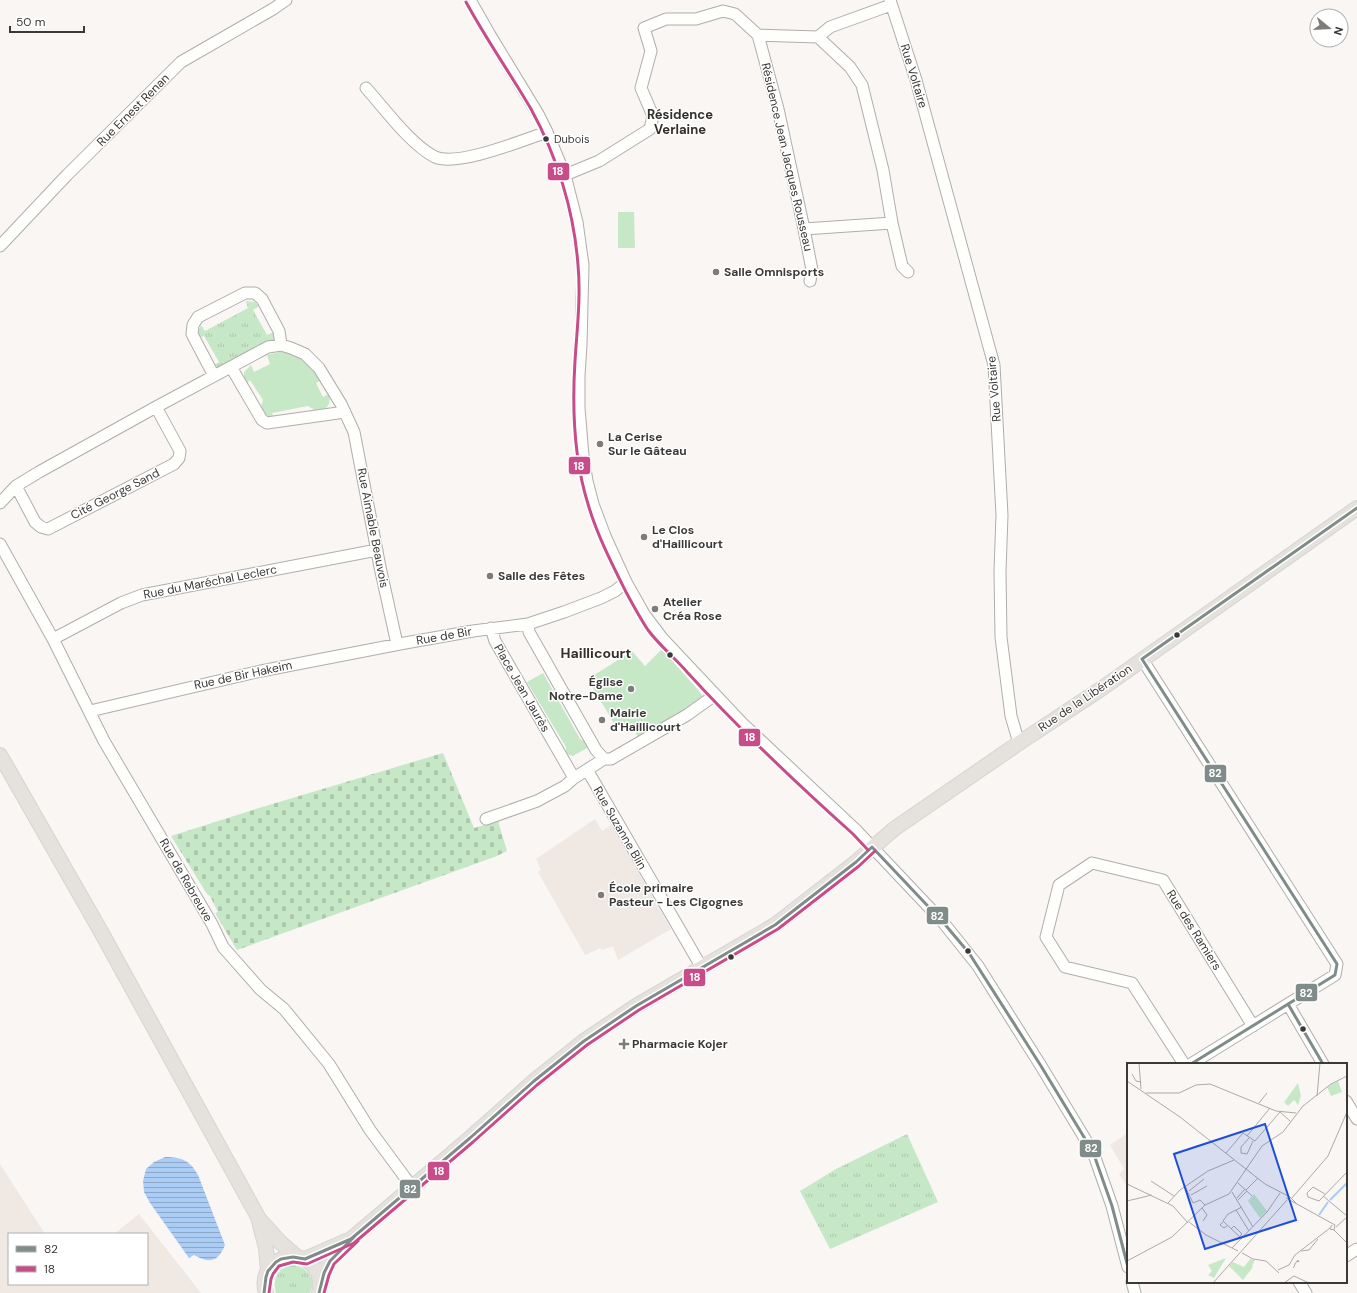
<svg xmlns="http://www.w3.org/2000/svg" width="1357" height="1293" font-family="'DM Sans',sans-serif">
<defs>
<pattern id="grass-tufts" width="24" height="20" patternUnits="userSpaceOnUse"><rect width="24" height="20" fill="#c7e8c7"/><path d="M3 7l-1-3M5 7V3M7 7l1-3M15 17l-1-3M17 17v-4M19 17l1-3" fill="none" stroke="#acc8ac"/></pattern>
<pattern id="cemetery-stones" width="16" height="16" patternUnits="userSpaceOnUse"><rect width="16" height="16" fill="#c7e8c7"/><path d="M2 7V4a2 2 0 0 1 4 0v3zM10 15v-3a2 2 0 0 1 4 0v3z" fill="#acc8ac"/></pattern>
<pattern id="water-rules" width="6" height="5" patternUnits="userSpaceOnUse"><rect width="6" height="5" fill="#abcdf5"/><path d="M0 2.5h6" fill="none" stroke="#8ca7c7"/></pattern>
</defs>
<rect width="100%" height="100%" fill="#f9f6f4"/>
<path fill="#efe8e3" d="M 595,819 L 602,831 L 611,825 L 671,929 L 618,960 L 613,946 L 602,950 L 600,948 L 585,955 L 538,872 L 541,870 L 536,859 Z
M 1128,1133 L 1128,1187 L 1119,1174 L 1124,1169 L 1110,1145 Z
M 0,1164 L 45,1234 L 9,1234 L 9,1284 L 147,1284 L 147,1234 L 114,1234 L 139,1214 L 201,1293 L 0,1293 Z"/>
<path fill="url(#grass-tufts)" d="M 246,301 L 255,302 L 259,306 L 253,310 L 267,335 L 274,332 L 275,338 L 273,343 L 267,341 L 225,363 L 225,367 L 218,368 L 213,366 L 219,362 L 204,336 L 198,338 L 198,332 L 201,325 L 205,331 L 248,308 Z
M 907,1134 L 938,1202 L 830,1249 L 800,1191 L 836,1169 Z
M 290,1265 C 306,1265 317,1278 310,1293 L 276,1293 C 272,1280 277,1269 290,1265 Z"/>
<path fill="url(#cemetery-stones)" d="M 443,753 L 474,828 L 498,821 L 507,851 L 497,856 L 237,950 L 215,913 L 218,912 L 210,896 L 207,894 L 171,836 L 259,808 Z"/>
<path fill="#c7e8c7" d="M 618,212 L 634,212 L 635,248 L 618,248 Z
M 283,351 C 305,358 308,362 323,379 L 316,383 L 323,397 L 329,394 C 331,402 329,405 324,411 L 318,412 L 308,406 L 272,413 L 275,419 L 269,419 L 260,411 L 263,400 L 250,380 L 246,384 L 244,379 L 244,372 L 251,365 L 254,372 L 270,364 L 267,355 Z
M 662,649 L 705,698 L 638,737 L 631,725 L 626,726 L 624,723 L 616,727 L 588,679 L 632,651 L 645,666 Z
M 543,673 L 580,739 L 588,743 L 587,748 L 573,756 L 566,754 L 566,747 L 527,682 Z"/>
<path fill="url(#water-rules)" d="M 165,1157 C 181,1157 190,1160 198,1175 L 225,1245 C 218,1262 210,1264 194,1255 L 189,1258 L 150,1203 L 144,1192 L 143,1181 L 146,1169 L 154,1162 Z"/>
<g fill="none" stroke-linecap="round" stroke-linejoin="round">
<defs>
<path id="minor" d="M 470,0 L 490,35 L 538,114 L 547,132 L 565,175 L 577,222 L 583,265 L 581,344 L 579,376 L 579,408 L 583,456 L 587,481 L 593,504 L 605,536 L 626,582 L 644,614 L 662,638 L 742,723 L 856,830 L 942,921 L 978,966 L 1041,1066 L 1093,1152 L 1112,1206 L 1128,1267
M 890,0 L 916,80 L 994,365 L 1002,515 L 1000,571 L 1001,637 L 1011,716 L 1019,743
M 758,35 L 778,109 L 804,229 L 812,270 L 810,281
M 818,37 L 850,67 L 862,85 L 883,170 L 892,223 L 902,266 L 908,272
M 366,88 C 385,109 410,144 435,157 C 458,167 523,140 547,132
M 565,175 L 599,161 L 650,129 L 653,116 L 641,88 L 651,51 L 644,28 L 666,19 L 696,19 L 723,11 L 735,14 L 758,35 L 818,37 L 830,27 L 891,5
M 804,229 L 892,223
M 0,246 L 67,175 L 181,62 L 273,9 L 286,0
M 231,367 L 262,420 L 267,423 L 345,412
M 214,376 L 192,334 L 193,325 L 198,317 L 245,293 L 255,293 L 262,299 L 279,331 L 281,345
M 16,486 L 35,522 L 41,527 L 48,529 L 174,464 L 179,458 L 180,451 L 156,407
M 0,503 L 16,486 L 39,472 L 156,407 L 268,347 L 281,345 L 291,348 L 305,354 L 319,368 L 341,404 L 354,432 L 380,567 L 397,644
M 0,544 L 53,639 L 104,741 L 212,924 L 223,947 L 261,990 L 284,1009 L 329,1064 L 370,1130 L 412,1187
M 528,624 L 529,632 L 596,750 L 604,759
M 491,628 L 495,641 L 574,778
M 53,639 L 121,603 L 142,595 L 377,550
M 1142,659 L 1337,964 L 1335,975 L 1191,1064
M 90,711 L 261,671 L 405,643 L 473,631 L 528,624 L 564,612 L 601,598 L 615,591 L 626,582
M 588,769 L 589,773 L 600,792 L 702,968
M 486,819 L 537,801 L 565,786 L 574,778 L 604,759 L 611,759 L 687,715 L 715,695
M 1288,1004 L 1323,1064
M 1184,1064 L 1132,983 L 1065,967 L 1046,937 L 1059,885 L 1092,863 L 1163,880 L 1253,1026
M 1346,1101 L 1357,1119
M 1346,1256 L 1357,1249
M 1132,1282 L 1135,1293
M 1299,1282 L 1306,1293"/>
<path id="major" d="M 0,755 L 100,930 L 258,1217 L 266,1248 L 268,1270
M 261,1221 L 280,1242 L 297,1257
M 305,1259 L 346,1241
M 266,1293 C 254,1253 319,1241 320,1285
M 319,1293 L 324,1273 L 330,1261 L 351,1239 L 470,1138 L 534,1081 L 584,1041 L 636,1006 L 775,925 L 856,862 L 894,829 L 1019,743 L 1101,689 L 1357,508"/>
</defs>
<use href="#minor" stroke="#b0aeac" stroke-width="13"/>
<use href="#major" stroke="#d5d4d3" stroke-width="16"/>
<use href="#minor" stroke="#fefefd" stroke-width="11"/>
<use href="#major" stroke="#e5e2dd" stroke-width="14"/>
<defs>
<path id="bus-1" d="M 1142,659 L 1337,964 L 1335,975 L 1191,1064
M 1142,659 L 1357,508
M 872,847 L 942,921 L 969,953 L 1041,1066 L 1093,1152 L 1112,1206 L 1128,1267
M 1288,1004 L 1323,1064
M 264,1293 L 266,1277 L 268,1271 L 276,1262 L 281,1259 L 293,1257 L 305,1259 L 351,1239 L 470,1138 L 534,1081 L 584,1041 L 636,1006 L 775,925 L 856,862 L 872,847
M 319,1293 L 324,1273 L 330,1261 L 354,1237"/>
<path id="bus-2" d="M 466,2 C 486,39 510,73 531,109 C 557,156 574,211 578,265 C 581,297 577,329 575,361 C 572,408 574,459 588,504 C 597,535 612,564 626,592 C 633,605 640,618 648,630 C 659,645 675,658 687,672 C 739,729 795,782 853,834 L 868,850
M 269,1293 L 271,1279 L 273,1274 L 279,1266 L 293,1262 L 307,1264 L 354,1243 L 473,1142 L 537,1085 L 587,1045 L 639,1010 L 778,929 L 859,866 L 875,851
M 324,1293 L 329,1275 L 334,1264 L 358,1241"/>
</defs>
<use href="#bus-1" stroke="#fff" stroke-width="6"/>
<use href="#bus-2" stroke="#fff" stroke-width="6"/>
<use href="#bus-1" stroke="#808c89" stroke-width="3"/>
<use href="#bus-2" stroke="#c74d88" stroke-width="3"/>
</g>
<g fill="#3b3937" stroke="#fff" stroke-width="1.5">
<circle cx="546" cy="139" r="3.5"/>
<circle cx="1177" cy="635" r="3.5"/>
<circle cx="670" cy="655" r="3.5"/>
<circle cx="968" cy="951" r="3.5"/>
<circle cx="731" cy="957" r="3.5"/>
<circle cx="1303" cy="1029" r="3.5"/>
</g>
<g fill="#7e7b79" stroke="#fff" stroke-width="1.5">
<circle cx="716" cy="272" r="4"/>
<circle cx="600" cy="444" r="4"/>
<circle cx="644" cy="537" r="4"/>
<circle cx="490" cy="576" r="4"/>
<circle cx="655" cy="609" r="4"/>
<circle cx="631" cy="689" r="4"/>
<circle cx="602" cy="720" r="4"/>
<circle cx="601" cy="895" r="4"/>
<path d="M622 1038h4v4h4v4h-4v4h-4v-4h-4v-4h4z"/>
</g>
<g text-anchor="middle" stroke-width="3" stroke-linejoin="round" paint-order="stroke">
<g font-size="11" fill="#3b3937" stroke="#fff" text-anchor="start">
<text x="554" y="143">Dubois</text>
</g>
<g font-size="12" fill="#3b3937" stroke="#fff">
<text transform="translate(914 76) rotate(73)" y="4">Rue Voltaire</text>
<text transform="translate(133 110) rotate(-45)" y="4">Rue Ernest Renan</text>
<text transform="translate(787 157) rotate(77)" y="4">Résidence Jean Jacques Rousseau</text>
<text transform="translate(994 389) rotate(-95)" y="4">Rue Voltaire</text>
<text transform="translate(115 494) rotate(-27)" y="4">Cité George Sand</text>
<text transform="translate(373 528) rotate(79)" y="4">Rue Aimable Beauvois</text>
<text transform="translate(210 582) rotate(-11)" y="4">Rue du Maréchal Leclerc</text>
<text transform="translate(444 636) rotate(-10)" y="4">Rue de Bir</text>
<text transform="translate(243 675) rotate(-12)" y="4">Rue de Bir Hakeim</text>
<text transform="translate(522 688) rotate(60)" y="4">Place Jean Jaurès</text>
<text transform="translate(1085 698) rotate(-34)" y="4">Rue de la Libération</text>
<text transform="translate(620 828) rotate(60)" y="4">Rue Suzanne Blin</text>
<text transform="translate(186 880) rotate(60)" y="4">Rue de Rebreuve</text>
<text transform="translate(1194 930) rotate(58)" y="4">Rue des Ramiers</text>
</g>
<g font-size="12" font-weight="bold" fill="#3b3937" stroke="#fff" text-anchor="start">
<text x="724" y="276">Salle Omnisports</text>
<text x="608" y="441">La Cerise<tspan x="608" dy="14">Sur le Gâteau</tspan></text>
<text x="652" y="534">Le Clos<tspan x="652" dy="14">d'Haillicourt</tspan></text>
<text x="498" y="580">Salle des Fêtes</text>
<text x="663" y="606">Atelier<tspan x="663" dy="14">Créa Rose</tspan></text>
<text x="623" y="686" text-anchor="end">Église<tspan x="623" dy="14">Notre-Dame</tspan></text>
<text x="610" y="717">Mairie<tspan x="610" dy="14">d'Haillicourt</tspan></text>
<text x="609" y="892">École primaire<tspan x="609" dy="14">Pasteur - Les Cigognes</tspan></text>
<text x="632" y="1048">Pharmacie Kojer</text>
</g>
<g font-size="13" font-weight="bold" fill="#332f2c" stroke="#fff">
<text x="680" y="119">Résidence<tspan x="680" dy="15">Verlaine</tspan></text>
</g>
<g font-size="14" font-weight="bold" fill="#332f2c" stroke="#fff">
<text x="596" y="658">Haillicourt</text>
</g>
</g>
<g transform="translate(1127 1063)">
<rect width="220" height="220" fill="#f9f6f4"/>
<path d="M 171,20 L 174,33 L 171,42 L 167,37 L 161,43 L 157,39 L 155,42 ZM 99,195 L 87,215 L 81,212 L 85,208 L 81,202 ZM 123,196 L 128,197 L 125,203 L 126,204 L 116,217 L 102,203 L 106,199 L 117,204 Z" fill="#c7e8c7"/>
<path d="M 211,18 L 215,29 L 204,33 L 200,24 Z" fill="#c7e8c7"/>
<path d="M 127,131 L 140,148 L 133,155 L 121,138 Z" fill="#c7e8c7"/>
<path fill="none" stroke="#abcdf5" stroke-width="2" d="M 203,137 L 220,120M 192,152 L 201,139"/>
<path fill="none" stroke="#adaaa8" stroke-width="1" d="M 12,0 L 14,26M 5,11 L 9,18 L 14,19M 0,18 L 53,54 L 138,121 L 163,134 L 170,141M 19,30 L 52,30 L 69,22 L 83,21 L 149,48 L 169,50M 190,33 L 193,0M 132,40 L 140,30M 153,49 L 163,58M 120,73 L 143,45M 122,75 L 114,84 L 114,90 L 120,91 L 126,78M 99,90 L 116,70 L 128,78 L 153,49M 24,118 L 47,133M 111,120 L 125,133M 0,121 L 46,143 L 61,160M 58,123 L 66,140 L 73,137 L 78,142M 119,127 L 131,115M 62,128 L 77,116M 105,129 L 126,164M 198,131 L 186,124 L 180,130 L 181,134 L 192,138 L 220,109M 64,132 L 80,123M 196,133 L 220,153M 110,135 L 118,126M 159,135 L 208,162 L 207,167 L 203,166 L 205,162M 164,136 L 201,93 L 220,49M 111,137 L 120,128M 0,138 L 25,132M 41,140 L 53,127 L 81,108 L 107,97M 115,144 L 101,151 L 96,158 L 115,176M 75,145 L 80,152 L 76,158M 109,147 L 122,168M 62,159 L 79,172 L 111,188M 96,159 L 93,162 L 97,165 L 100,163M 209,164 L 220,154M 104,166 L 107,163 L 115,171 L 112,174M 207,167 L 220,180M 105,185 L 140,149 L 153,130M 174,188 L 182,187 L 191,176M 115,190 L 126,196 L 139,198 L 152,210M 0,198 L 45,174 L 78,142 L 102,131 L 135,83 L 156,69 L 176,43 L 204,21 L 220,13M 166,205 L 167,204 L 168,201 L 170,198 L 171,197 L 172,199 L 170,198M 151,207 L 162,202 L 168,192 L 203,165M 167,213 L 182,220M 86,220 L 160,137M 157,220 L 167,213"/>
<path fill="#1d4ed8" fill-opacity="0.15" stroke="#1d4ed8" stroke-width="2" d="M 138,61 L 169,157 L 78,186 L 47,91 Z"/>
<rect width="220" height="220" fill="none" stroke="#3b3937" stroke-width="2"/>
</g>
<g stroke="#fff" stroke-width="1.5">
<rect x="547" y="162" width="23" height="19" rx="4" fill="#c74d88"/>
<rect x="568" y="456" width="23" height="19" rx="4" fill="#c74d88"/>
<rect x="738" y="728" width="23" height="19" rx="4" fill="#c74d88"/>
<rect x="1204" y="764" width="23" height="19" rx="4" fill="#808c89"/>
<rect x="926" y="906" width="23" height="19" rx="4" fill="#808c89"/>
<rect x="683" y="968" width="23" height="19" rx="4" fill="#c74d88"/>
<rect x="1295" y="983" width="23" height="19" rx="4" fill="#808c89"/>
<rect x="1079" y="1139" width="23" height="19" rx="4" fill="#808c89"/>
<rect x="427" y="1161" width="23" height="20" rx="4" fill="#c74d88"/>
<rect x="399" y="1179" width="22" height="20" rx="4" fill="#808c89"/>
</g>
<g font-size="11" text-anchor="middle" font-weight="bold" fill="#fff">
<text x="558" y="175">18</text>
<text x="579" y="470">18</text>
<text x="750" y="741">18</text>
<text x="1215" y="777">82</text>
<text x="937" y="920">82</text>
<text x="695" y="981">18</text>
<text x="1306" y="997">82</text>
<text x="1091" y="1152">82</text>
<text x="439" y="1175">18</text>
<text x="410" y="1193">82</text>
</g>
<rect x="8" y="1233" width="140" height="52" fill="#ffffff" stroke="#b1b0af"/>
<rect x="16" y="1246" width="20" height="6" fill="#808c89" stroke="#b1b0af"/>
<text x="44" y="1253" font-size="12" fill="#3b3937">82</text>
<rect x="16" y="1266" width="20" height="6" fill="#c74d88" stroke="#b1b0af"/>
<text x="44" y="1273" font-size="12" fill="#3b3937">18</text>
<g transform="translate(1329 28) rotate(108)"><circle r="19" fill="#ffffff" stroke="#b1b0af"/>
<path d="M0-3L7 15L0 10L-7 15Z" fill="#7e7b79"/>
<text y="-6" font-size="11" font-weight="bold" text-anchor="middle" fill="#3b3937">N</text>
</g>
<path d="M10 26v6h74v-6" fill="none" stroke="#3b3937" stroke-width="2"/>
<text x="16" y="26" font-size="12" fill="#3b3937" stroke="#ffffff" stroke-width="3" paint-order="stroke">50 m</text>
</svg>
